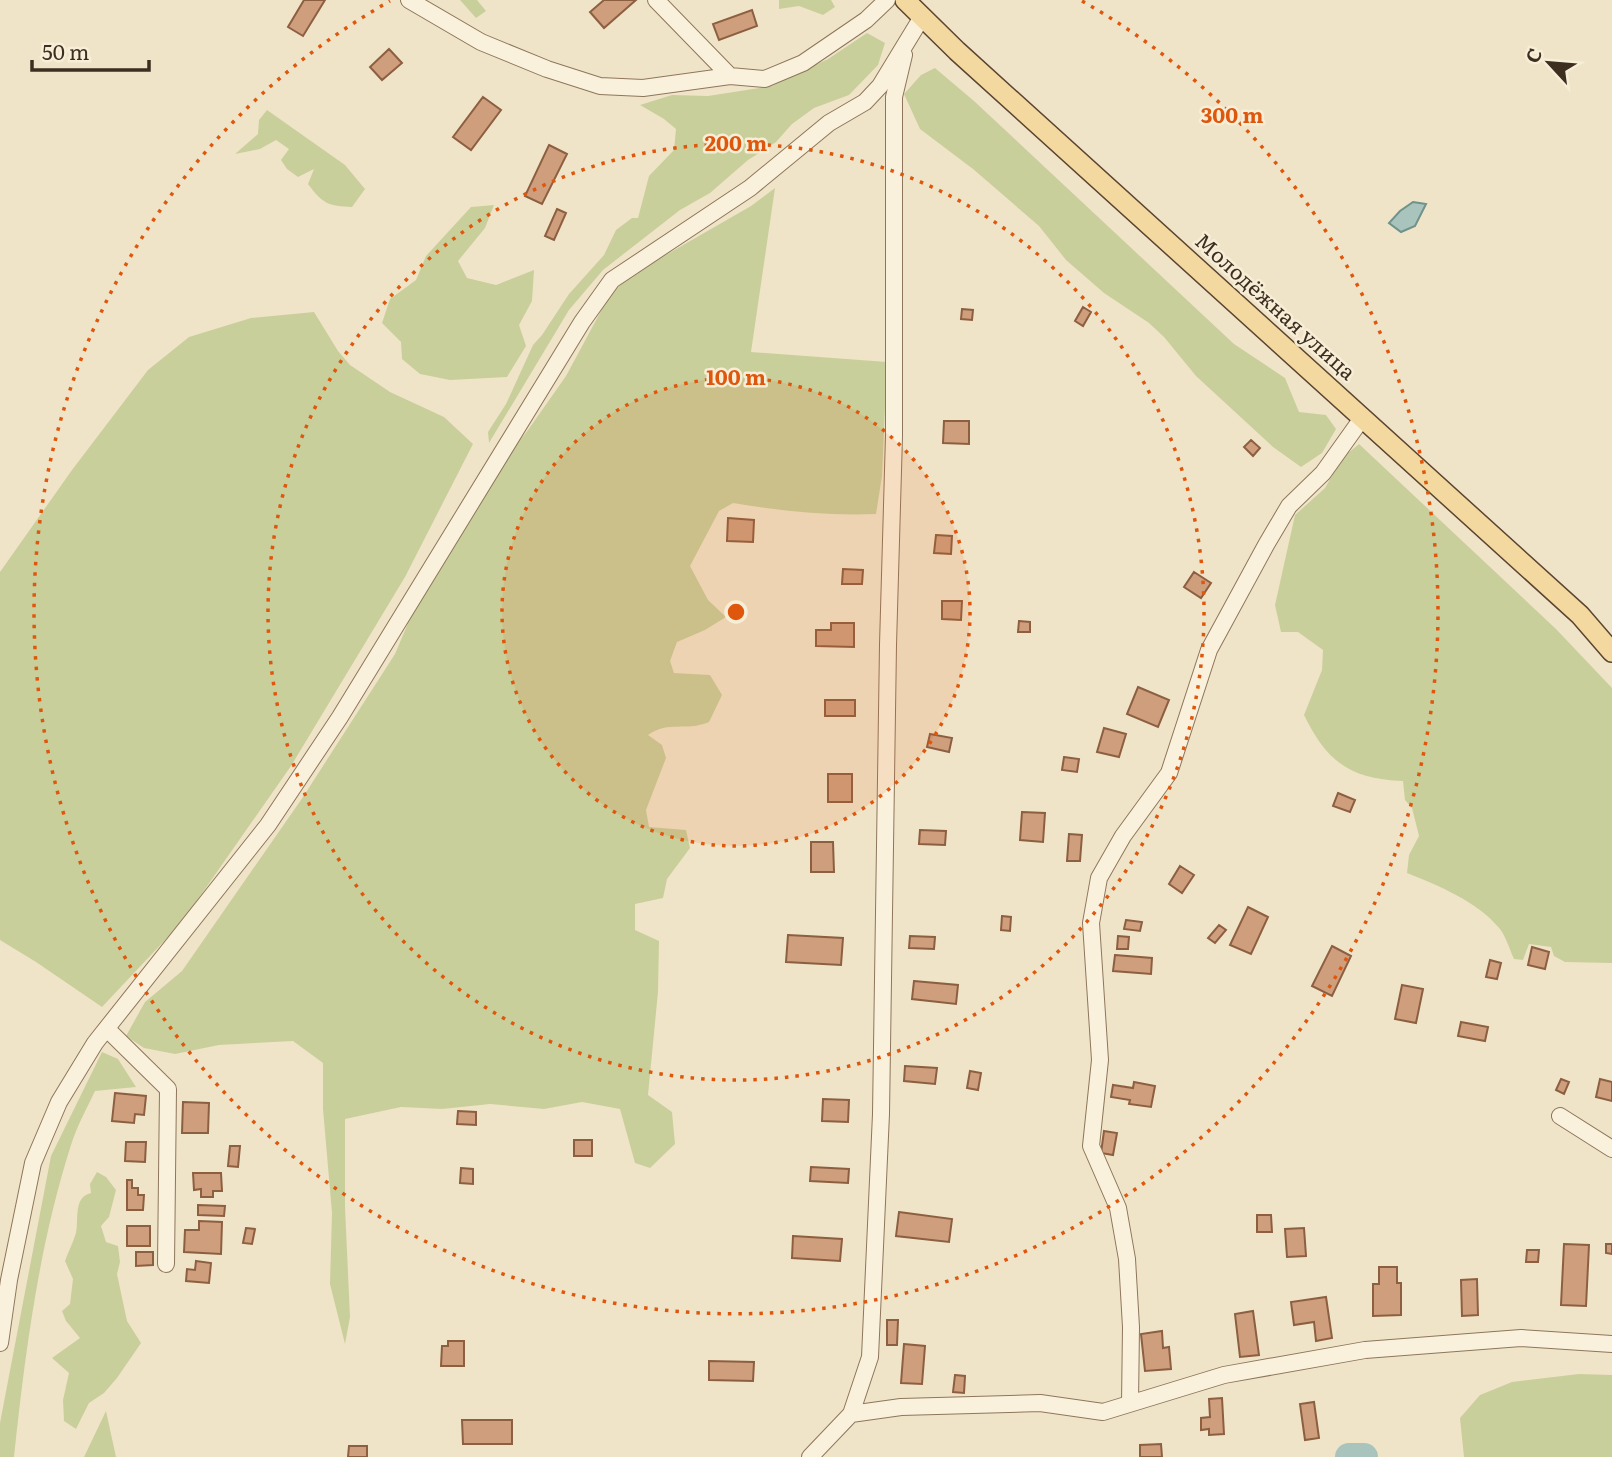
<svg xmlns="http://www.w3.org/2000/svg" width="1612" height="1457" font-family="Literata,serif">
<rect width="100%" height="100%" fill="#f0e4c8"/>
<path fill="#c9cf9b" d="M 460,0 L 477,0 L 486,11 L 476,18 Z
M 779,0 L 831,0 L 835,7 L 823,15 L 799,6 L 779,9 Z
M 867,33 L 885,43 L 878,65 L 849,95 L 814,108 L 792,124 L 776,142 L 748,160 L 710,193 L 680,210 L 603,270 L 569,310 L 489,443 L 488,432 L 506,404 L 533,345 L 542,335 L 569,294 L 604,255 L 616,230 L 632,218 L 638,218 L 649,176 L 674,150 L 676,129 L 664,119 L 640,105 L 672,95 L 708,96 L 772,86 L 828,59 Z
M 935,68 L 974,101 L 1234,344 L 1285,378 L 1299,412 L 1326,415 L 1336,429 L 1322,453 L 1301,467 L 1273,447 L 1196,376 L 1164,337 L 1149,323 L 1104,293 L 1066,260 L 1039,226 L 973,169 L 920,129 L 904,94 L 921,75 Z
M 267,110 L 345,165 L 365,189 L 352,207 C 328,206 323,204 308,184 L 314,169 L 298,177 L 287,169 L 281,160 L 289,149 L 276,140 L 260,149 L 235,154 L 258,134 L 259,120 Z
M 775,188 L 751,352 L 887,362 L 882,476 L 876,514 C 828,516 781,511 733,503 L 719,511 L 690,566 L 708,600 L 726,617 L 705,630 L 677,642 L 670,661 L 674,673 L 710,675 L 722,695 L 709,722 C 684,732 670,720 648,735 L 662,745 L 666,758 L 646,810 L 649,827 L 686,830 L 690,848 L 667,879 L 663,898 L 635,904 L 635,930 L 659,941 L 658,992 L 648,1095 L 672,1112 L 675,1144 L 650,1168 L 635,1163 L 620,1109 L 582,1102 L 544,1109 L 490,1104 L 442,1109 L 401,1107 L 345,1119 L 345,1207 L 350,1317 L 345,1344 L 330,1284 L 332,1213 L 323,1109 L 323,1063 L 293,1041 L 219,1045 L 175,1054 L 144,1048 L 126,1036 L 145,1002 L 182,971 L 303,797 L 395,654 L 417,602 L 488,480 L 528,430 L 566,376 L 609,296 L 631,275 L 751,206 Z
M 494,205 L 485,228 L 458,261 L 467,278 L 496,285 L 534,270 L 532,301 L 519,325 L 526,346 L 507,377 L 450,380 L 420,374 L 402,359 L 401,342 L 382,323 L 390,299 L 416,280 L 426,256 L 471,207 Z
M 314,312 L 338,351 L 350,365 L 390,392 L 444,417 L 473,444 L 405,577 L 291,766 L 182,922 L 102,1007 L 36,962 L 0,940 L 0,572 L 72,470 L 148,370 L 189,337 L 251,318 Z
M 1359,444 L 1556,629 L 1612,688 L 1612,963 L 1565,962 L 1554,956 L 1551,947 L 1529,944 L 1523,960 L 1514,959 C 1510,950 1506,937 1500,929 C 1477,901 1439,886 1407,873 L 1409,855 L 1419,836 L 1412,808 L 1405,800 L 1403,781 C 1350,779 1327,762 1304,715 L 1322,670 L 1323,650 L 1298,632 L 1281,632 L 1275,605 L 1295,515 L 1325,488 L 1342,458 Z
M 102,1052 L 118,1059 L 136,1087 L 95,1091 C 87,1108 77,1126 71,1145 C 39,1245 25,1353 14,1457 L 0,1457 L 0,1423 L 51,1156 Z
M 97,1172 L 106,1177 L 116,1190 L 109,1217 L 101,1226 L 106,1242 L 118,1246 L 120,1262 L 117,1274 L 127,1321 L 141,1343 L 117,1378 L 104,1393 L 89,1403 L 76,1429 L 64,1421 L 63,1400 L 69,1373 L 52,1358 L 80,1338 L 66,1321 L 62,1311 L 70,1304 L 73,1279 L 65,1261 C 68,1252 73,1243 76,1233 C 79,1219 73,1197 91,1193 L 90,1184 Z
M 1579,1374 L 1612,1375 L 1612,1457 L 1464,1457 L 1460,1418 L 1480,1395 L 1512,1382 Z
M 106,1411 L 116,1457 L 84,1457 Z"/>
<path fill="#a9c4bc" stroke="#6f938a" stroke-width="2" d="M 1413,202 L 1426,204 L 1415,226 L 1401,232 L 1389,223 L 1400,211 Z"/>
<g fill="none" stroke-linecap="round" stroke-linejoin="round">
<path stroke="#a9c4bc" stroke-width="28" d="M 1349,1457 L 1364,1457"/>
</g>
<path fill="#cf9f7d" stroke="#8d5f41" stroke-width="2" d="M 304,0 L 325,0 L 303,36 L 288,27 Z
M 604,0 L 636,0 L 604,28 L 590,12 Z
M 752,10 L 757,26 L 719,40 L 713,24 Z
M 389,49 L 402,63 L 382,80 L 370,67 Z
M 483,97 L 501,110 L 471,150 L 453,137 Z
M 549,145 L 567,154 L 542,204 L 525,196 Z
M 557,209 L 566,213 L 554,240 L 545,236 Z
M 1083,307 L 1091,312 L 1083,326 L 1075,321 Z
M 962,309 L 973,310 L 972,320 L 961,319 Z
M 944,421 L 969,421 L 969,444 L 943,443 Z
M 1251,440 L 1260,448 L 1253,456 L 1244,447 Z
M 728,518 L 754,520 L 753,542 L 727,541 Z
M 936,535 L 952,536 L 951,554 L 934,553 Z
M 843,569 L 863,570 L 862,584 L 842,584 Z
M 1194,572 L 1211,583 L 1201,598 L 1184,587 Z
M 942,601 L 962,601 L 961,620 L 942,619 Z
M 1019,621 L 1030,622 L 1030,632 L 1018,632 Z
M 831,623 L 854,623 L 854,647 L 816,646 L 816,630 L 831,630 Z
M 1138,687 L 1169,700 L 1158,727 L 1127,714 Z
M 825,700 L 855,700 L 855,716 L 825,716 Z
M 1104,728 L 1126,734 L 1119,757 L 1097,752 Z
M 930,734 L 952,738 L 949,752 L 927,747 Z
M 1064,757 L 1079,759 L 1077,772 L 1062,770 Z
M 828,774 L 852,774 L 852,802 L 828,802 Z
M 1338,793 L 1355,800 L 1350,812 L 1333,806 Z
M 1022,812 L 1045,813 L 1043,842 L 1020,840 Z
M 920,830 L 946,831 L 945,845 L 919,844 Z
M 1069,834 L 1082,835 L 1080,861 L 1067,861 Z
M 811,842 L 833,842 L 834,872 L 811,872 Z
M 1180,866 L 1194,875 L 1182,893 L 1169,884 Z
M 1248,907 L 1268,917 L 1251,954 L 1230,945 Z
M 1002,916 L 1011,917 L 1010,931 L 1001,930 Z
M 1126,920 L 1142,922 L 1140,931 L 1124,929 Z
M 1219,925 L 1226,930 L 1215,943 L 1208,938 Z
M 788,935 L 843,938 L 841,965 L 786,962 Z
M 910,936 L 935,937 L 934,949 L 909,948 Z
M 1118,936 L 1129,937 L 1128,949 L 1117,949 Z
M 1332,946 L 1351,956 L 1332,996 L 1312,986 Z
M 1532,947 L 1549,952 L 1545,969 L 1528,965 Z
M 1115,955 L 1152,958 L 1151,974 L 1113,971 Z
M 1490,960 L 1501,963 L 1497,979 L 1486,977 Z
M 914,981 L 958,985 L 956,1004 L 912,999 Z
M 1402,985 L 1423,989 L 1416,1023 L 1395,1019 Z
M 1461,1022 L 1488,1027 L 1485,1041 L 1458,1036 Z
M 905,1066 L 937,1068 L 935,1084 L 904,1081 Z
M 970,1071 L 981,1073 L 978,1090 L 967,1088 Z
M 1561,1079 L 1569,1082 L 1564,1094 L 1556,1090 Z
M 1600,1079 L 1612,1082 L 1612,1101 L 1596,1097 Z
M 1134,1082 L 1155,1086 L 1151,1107 L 1129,1104 L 1130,1100 L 1111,1097 L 1113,1085 L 1133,1088 Z
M 115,1093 L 146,1096 L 144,1115 L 135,1114 L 134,1123 L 112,1121 Z
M 823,1099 L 849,1100 L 848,1122 L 822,1121 Z
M 183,1102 L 209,1103 L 208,1133 L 182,1133 Z
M 458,1111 L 476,1112 L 476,1125 L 457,1124 Z
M 1104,1131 L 1117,1133 L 1113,1155 L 1101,1153 Z
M 574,1140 L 592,1140 L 592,1156 L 574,1156 Z
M 126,1142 L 146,1142 L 145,1162 L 125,1161 Z
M 230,1146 L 240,1146 L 238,1167 L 228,1166 Z
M 811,1167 L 849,1169 L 848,1183 L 810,1181 Z
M 461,1168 L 473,1169 L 473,1184 L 460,1183 Z
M 193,1173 L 221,1173 L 222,1191 L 213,1191 L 213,1197 L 201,1197 L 201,1189 L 194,1190 Z
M 127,1180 L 132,1180 L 132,1188 L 138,1188 L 138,1195 L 144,1195 L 143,1210 L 127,1210 Z
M 198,1205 L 225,1206 L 224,1216 L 198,1215 Z
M 899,1212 L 952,1219 L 949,1242 L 896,1236 Z
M 1257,1215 L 1271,1215 L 1272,1232 L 1257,1232 Z
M 199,1221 L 222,1222 L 221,1254 L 184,1252 L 185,1230 L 199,1230 Z
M 127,1226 L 150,1226 L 150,1246 L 127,1246 Z
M 246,1228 L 255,1229 L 252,1244 L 243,1243 Z
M 1304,1228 L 1306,1256 L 1287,1257 L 1285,1229 Z
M 793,1236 L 842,1239 L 840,1261 L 792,1258 Z
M 1564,1244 L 1589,1245 L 1586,1306 L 1561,1305 Z
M 1606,1244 L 1612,1244 L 1612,1254 L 1606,1253 Z
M 1527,1250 L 1539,1250 L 1538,1262 L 1526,1262 Z
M 136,1252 L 153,1252 L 153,1265 L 136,1266 Z
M 196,1261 L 211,1263 L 209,1283 L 186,1281 L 187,1269 L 195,1270 Z
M 1379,1267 L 1397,1267 L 1397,1283 L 1401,1283 L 1401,1315 L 1373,1316 L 1373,1284 L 1379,1284 Z
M 1477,1279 L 1478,1315 L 1462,1316 L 1461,1280 Z
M 1326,1297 L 1332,1338 L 1316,1341 L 1314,1322 L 1294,1325 L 1291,1302 Z
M 1253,1311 L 1259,1355 L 1240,1357 L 1235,1314 Z
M 887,1320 L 898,1320 L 897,1345 L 887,1345 Z
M 1162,1331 L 1163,1348 L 1169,1347 L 1171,1369 L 1145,1371 L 1141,1334 Z
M 448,1341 L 464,1341 L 464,1366 L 441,1366 L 442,1346 L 448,1346 Z
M 904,1344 L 925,1346 L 922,1384 L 901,1383 Z
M 709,1361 L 754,1362 L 753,1381 L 709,1380 Z
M 955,1375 L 965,1376 L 964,1393 L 953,1392 Z
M 1222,1398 L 1224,1434 L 1209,1435 L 1209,1429 L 1201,1430 L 1201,1418 L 1210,1417 L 1209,1399 Z
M 1314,1402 L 1319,1438 L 1305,1440 L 1300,1404 Z
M 462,1420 L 512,1420 L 512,1444 L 463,1444 Z
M 1161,1444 L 1162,1457 L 1140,1457 L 1140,1445 Z
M 349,1446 L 367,1446 L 367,1457 L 348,1457 Z"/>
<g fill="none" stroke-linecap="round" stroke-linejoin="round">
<defs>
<path id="minor" d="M 409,0 L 481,42 L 547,69 L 600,86 L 643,88 L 730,76 L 765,79 L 803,63 L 866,20 L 887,0
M 656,0 L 730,76
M 107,1029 L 168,1089 L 166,1264
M 1560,1116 L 1612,1149
M 0,1343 L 9,1280 L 33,1163 L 59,1102 L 95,1043 L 268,825 L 340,717 L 582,322 L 612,280 L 750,188 L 829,123 L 865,102 L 880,86 L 922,17
M 1130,1403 L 1131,1327 L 1127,1259 L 1118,1208 L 1091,1146 L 1100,1060 L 1091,923 L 1099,878 L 1123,836 L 1169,773 L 1209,650 L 1266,545 L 1289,506 L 1323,473 L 1363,417
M 851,1414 L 901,1407 L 1040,1403 L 1103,1412 L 1224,1375 L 1365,1350 L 1521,1338 L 1612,1344
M 810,1457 L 851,1414 L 870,1357 L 881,1114 L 888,645 L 894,436 L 894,97 L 904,55"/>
<path id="major" d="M 905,0 L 957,51 L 1580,615 L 1612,652"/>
</defs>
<use href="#minor" stroke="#8d765c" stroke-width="18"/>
<use href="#major" stroke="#5b4430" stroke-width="22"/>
<use href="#minor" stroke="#faf1dc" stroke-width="16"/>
<use href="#major" stroke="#f3d9a0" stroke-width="19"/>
</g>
<circle cx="736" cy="612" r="234" fill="#df570d" fill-opacity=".12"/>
<g fill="none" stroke="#df570d" stroke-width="3.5" stroke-dasharray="3.5 7">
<circle cx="736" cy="612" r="234"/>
<circle cx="736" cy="612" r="468"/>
<path d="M1082 1A702 702 0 1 1 390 1"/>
</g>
<g text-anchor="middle" stroke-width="5" stroke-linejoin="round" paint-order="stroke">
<g font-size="21" fill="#3d2e20" stroke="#f7eed8">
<text transform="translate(1275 307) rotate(42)" y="7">Молодёжная улица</text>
</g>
</g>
<circle cx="736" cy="612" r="10" fill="#df570d" stroke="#f7eed8" stroke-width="3.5"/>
<g font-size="21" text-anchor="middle" font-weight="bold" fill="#df570d" stroke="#f7eed8" stroke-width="5" stroke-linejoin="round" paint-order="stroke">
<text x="1232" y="123">300 m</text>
<text x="736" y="151">200 m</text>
<text x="736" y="385">100 m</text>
</g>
<g transform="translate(1549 63) rotate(296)" stroke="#f7eed8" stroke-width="5" paint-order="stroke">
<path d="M0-5L12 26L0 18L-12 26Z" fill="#3d2e20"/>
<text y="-10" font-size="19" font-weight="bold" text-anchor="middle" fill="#3d2e20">С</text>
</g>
<path d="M32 60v10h117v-10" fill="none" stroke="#3d2e20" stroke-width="3.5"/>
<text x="42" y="60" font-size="21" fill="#3d2e20" stroke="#f7eed8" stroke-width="5" paint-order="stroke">50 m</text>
</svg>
